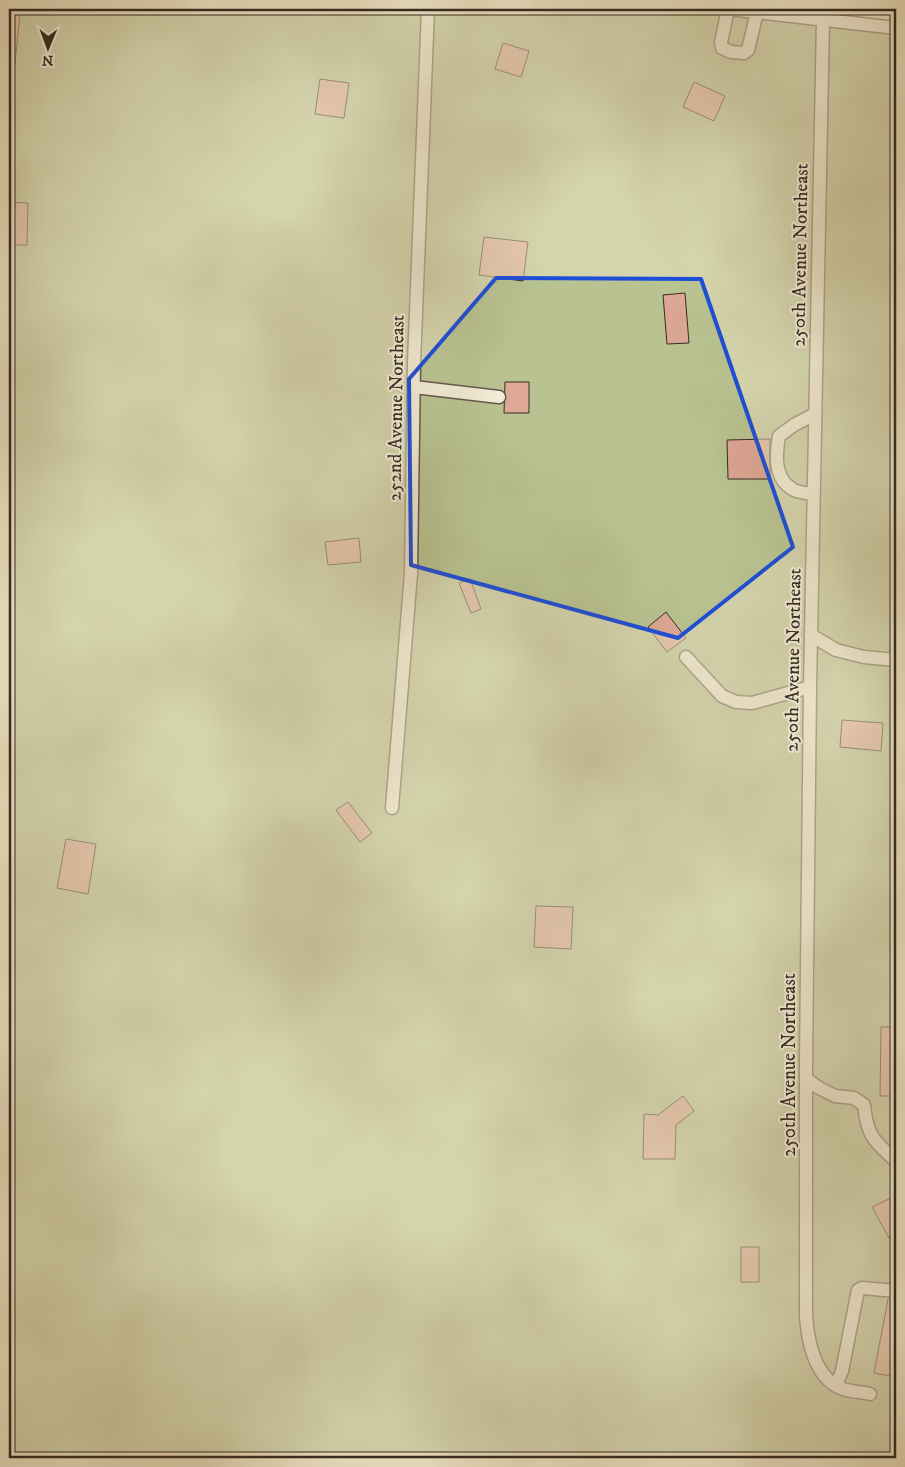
<svg xmlns="http://www.w3.org/2000/svg" width="905" height="1467" font-family="'IM FELL DW Pica',serif">
<rect width="100%" height="100%" fill="#ebe2c2"/>
<filter id="stains"><feTurbulence type="fractalNoise" baseFrequency=".004" numOctaves="4"/><feColorMatrix values="0 0 0 0 .2 0 0 0 0 .09 0 0 0 0 .02 0 0 0 .5 -.17"/></filter>
<radialGradient id="worn" r=".72"><stop offset=".6" stop-color="#630" stop-opacity="0"/><stop offset="1" stop-color="#630" stop-opacity=".3"/></radialGradient>
<path fill="#b9c392" stroke="#77765a" d="M 9,9 L 729,9 L 896,28 L 896,1458 L 9,1458 Z"/>
<path fill="#dda896" stroke="#352a22" d="M 9,13 L 20,15 L 15,63 L 9,62 Z
M 503,43 L 529,51 L 521,77 L 495,69 Z
M 320,79 L 349,83 L 344,118 L 315,114 Z
M 694,82 L 725,96 L 714,121 L 683,107 Z
M 9,202 L 28,203 L 27,245 L 9,245 Z
M 484,237 L 528,242 L 523,281 L 479,275 Z
M 685,293 L 689,343 L 667,344 L 663,295 Z
M 505,382 L 529,382 L 529,413 L 504,413 Z
M 770,439 L 770,479 L 728,479 L 727,440 Z
M 359,538 L 361,562 L 328,565 L 325,542 Z
M 470,579 L 481,609 L 471,613 L 459,583 Z
M 666,612 L 686,638 L 667,652 L 648,627 Z
M 842,720 L 883,723 L 881,751 L 840,747 Z
M 348,802 L 372,833 L 360,842 L 336,810 Z
M 66,839 L 96,844 L 88,894 L 57,888 Z
M 536,906 L 573,907 L 571,949 L 534,947 Z
M 881,1027 L 896,1027 L 896,1096 L 880,1096 Z
M 683,1096 L 694,1111 L 676,1125 L 675,1159 L 643,1159 L 644,1114 L 658,1115 Z
M 893,1197 L 896,1203 L 896,1234 L 889,1238 L 872,1207 Z
M 741,1247 L 759,1247 L 759,1282 L 741,1282 Z
M 889,1294 L 896,1295 L 896,1377 L 874,1373 Z"/>
<g fill="none" stroke-linecap="round" stroke-linejoin="round">
<defs>
<path id="minor" d="M 728,9 L 721,42 L 722,48 L 731,52 L 744,53 L 748,50 L 757,12
M 729,9 L 896,28
M 823,20 L 810,687 L 806,1064 L 806,1316 C 808,1343 815,1379 843,1389 C 852,1392 862,1392 870,1394
M 414,387 L 499,397
M 814,494 C 807,493 800,493 794,490 C 773,479 776,454 779,436 L 794,425 L 815,414
M 811,635 L 836,650 L 864,657 L 896,660
M 686,657 L 722,696 L 736,702 L 752,703 L 810,687
M 392,808 L 411,573 L 414,363 L 428,9
M 806,1079 L 819,1088 L 835,1096 L 854,1098 L 864,1105 C 867,1136 874,1141 896,1161
M 836,1385 L 842,1371 L 858,1290 L 862,1288 L 896,1291"/>
</defs>
<use href="#minor" stroke="#62584a" stroke-width="15"/>
<use href="#minor" stroke="#f2ecd7" stroke-width="12"/>
</g>
<path d="M0 0H905V1467H0ZM 496,278 L 701,279 L 793,547 L 678,638 L 411,565 L 409,379 Z" fill="#ebe2c2" fill-opacity=".55" fill-rule="evenodd"/>
<path fill="none" stroke="#1d4ed8" stroke-width="4" stroke-linejoin="round" d="M 496,278 L 701,279 L 793,547 L 678,638 L 411,565 L 409,379 Z"/>
<g text-anchor="middle" stroke-width="4" stroke-linejoin="round" paint-order="stroke">
<g font-size="19" fill="#352a22" stroke="#f2ecd7">
<text transform="translate(799 255) rotate(-89)" y="7">250th Avenue Northeast</text>
<text transform="translate(395 408) rotate(-89)" y="7">252nd Avenue Northeast</text>
<text transform="translate(792 660) rotate(-89)" y="7">250th Avenue Northeast</text>
<text transform="translate(788 1065) rotate(-90)" y="7">250th Avenue Northeast</text>
</g>
</g>
<rect width="905" height="1467" fill="none" stroke="#ebe2c2" stroke-width="30"/>
<rect x="10" y="10" width="885" height="1447" fill="none" stroke="#352a22" stroke-width="2.5"/>
<rect x="15" y="15" width="875" height="1437" fill="none" stroke="#352a22"/>
<g transform="translate(48 48) rotate(181)" stroke="#f2ecd7" stroke-width="4" paint-order="stroke">
<path d="M0-4L9 19L0 12L-9 19Z" fill="#352a22"/>
<text y="-8" font-size="14" font-weight="bold" text-anchor="middle" fill="#352a22">N</text>
</g>
<rect width="100%" height="100%" filter="url(#stains)"/>
<rect width="100%" height="100%" fill="url(#worn)"/>
</svg>
